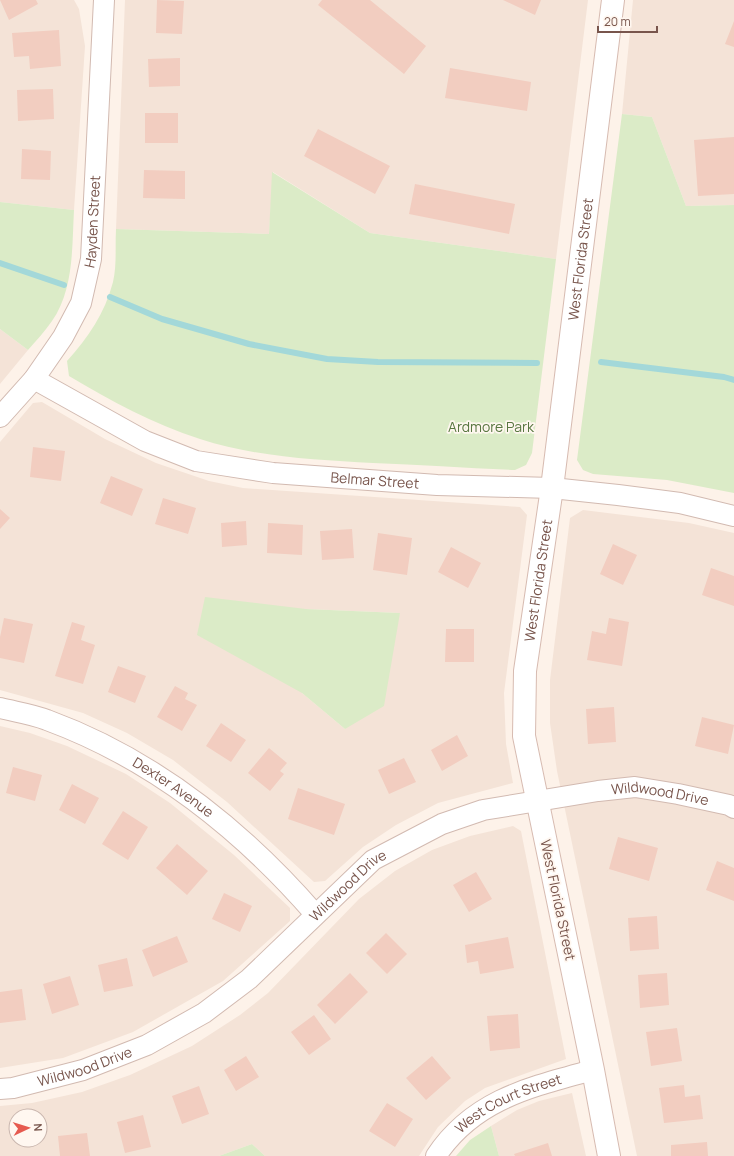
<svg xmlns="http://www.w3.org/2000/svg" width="734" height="1156" font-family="Manrope,sans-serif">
<rect width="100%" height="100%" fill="#fdf2e9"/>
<path fill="#f4e3d7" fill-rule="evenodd" d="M 0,0 L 74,0 L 79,9 L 85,46 L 74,210 L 0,202 Z
M 125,0 L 588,0 L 556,259 L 370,233 L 273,172 L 269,234 L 116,229 Z
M 633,0 L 734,0 L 734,205 L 686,206 L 652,117 L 622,114 Z
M 0,329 L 28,350 L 0,384 Z
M 42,402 L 105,439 L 156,463 L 209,481 L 243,488 L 520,507 L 527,515 L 504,693 L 506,744 L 513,783 L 438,803 L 396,825 L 363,847 L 325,881 L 314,882 L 227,802 L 173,760 L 127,733 L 83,713 L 0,690 L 0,442 L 33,403 ZM 306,609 L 400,613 L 345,729 L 302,693 Z
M 583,510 L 689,523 L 734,533 L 734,1156 L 637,1156 L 557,771 L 550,723 L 550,680 L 570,518 Z
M 0,726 L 30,733 L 67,746 L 126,774 L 170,803 L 234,855 L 290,908 L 290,921 L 223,981 L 133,1032 L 63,1058 L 0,1068 Z
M 513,826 L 521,831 L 566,1059 L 485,1088 L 465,1101 L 438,1127 L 419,1156 L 265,1156 L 252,1144 L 219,1156 L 0,1156 L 0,1106 L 32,1103 L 82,1092 L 130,1075 L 192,1046 L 240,1015 L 268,993 L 359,899 L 395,871 L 432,850 L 470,836 ZM 16,1116 L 40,1116 L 40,1140 L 16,1140 Z
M 572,1093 L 586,1156 L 499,1156 L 491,1126 L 517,1110 L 539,1101 Z"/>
<path fill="#dbebc7" d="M 622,114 L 652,117 L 686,206 L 734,205 L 734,493 L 667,480 L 593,474 L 583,470 L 577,460 Z
M 272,172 L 370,233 L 556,259 L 532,453 L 526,465 L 515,470 C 468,468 420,465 373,463 C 315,460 256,457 200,439 C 153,424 111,401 69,376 L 67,361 C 88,338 105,313 113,282 C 117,265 115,246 116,229 L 269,234 Z
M 0,202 L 74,210 C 72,246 74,290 52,321 C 45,331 36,341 28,350 L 0,329 Z
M 205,597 L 306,609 L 400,613 L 384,706 L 345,729 L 302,693 L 197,635 Z
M 491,1126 L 499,1156 L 456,1156 L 470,1140 Z
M 252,1144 L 265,1156 L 219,1156 Z"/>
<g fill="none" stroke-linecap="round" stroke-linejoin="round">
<path stroke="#a3d8d9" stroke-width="6" d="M 0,263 L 64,285
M 110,297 L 162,319 L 249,344 L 327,359 L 378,362 L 537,363
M 601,362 L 724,377 L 734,380"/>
</g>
<path fill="#f2cdc0" d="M 0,0 L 36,0 L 38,4 L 9,20 Z
M 157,0 L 184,1 L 182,34 L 156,33 Z
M 322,0 L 370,0 L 426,46 L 404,74 L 318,5 Z
M 503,0 L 541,0 L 535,15 Z
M 734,21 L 734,47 L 725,44 Z
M 59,30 L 61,66 L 30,69 L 29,56 L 14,57 L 12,33 Z
M 180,58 L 180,86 L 149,87 L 148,59 Z
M 450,68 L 531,82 L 527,111 L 445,98 Z
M 53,89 L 54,119 L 18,121 L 17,90 Z
M 145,113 L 178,113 L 178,143 L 145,143 Z
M 318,129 L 390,166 L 375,194 L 304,156 Z
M 734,137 L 734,194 L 698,196 L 694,140 Z
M 22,149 L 51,151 L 50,180 L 21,179 Z
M 144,170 L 185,171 L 185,199 L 143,198 Z
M 415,184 L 515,204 L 509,234 L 409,214 Z
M 33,447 L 65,451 L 61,481 L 30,477 Z
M 111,476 L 143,489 L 132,516 L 100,503 Z
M 163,498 L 196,508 L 188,534 L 155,524 Z
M 0,509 L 10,518 L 0,529 Z
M 246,521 L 247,545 L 222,547 L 221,523 Z
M 268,523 L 303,525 L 302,555 L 267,553 Z
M 352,529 L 354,558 L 322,560 L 320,531 Z
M 378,533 L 412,538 L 407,575 L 373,570 Z
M 613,544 L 637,555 L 623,585 L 600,574 Z
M 451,547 L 481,563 L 468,588 L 438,572 Z
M 711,568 L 734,576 L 734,606 L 702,595 Z
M 4,618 L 33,624 L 24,663 L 0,658 L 0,637 Z
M 609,618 L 629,622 L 622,666 L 587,660 L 592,631 L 606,634 Z
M 72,622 L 85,626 L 81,640 L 95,645 L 83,684 L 55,676 Z
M 446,629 L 474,629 L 474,662 L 445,662 Z
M 118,666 L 146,676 L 135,703 L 108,692 Z
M 175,686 L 188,693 L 185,699 L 197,705 L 182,731 L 157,717 Z
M 614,707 L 616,742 L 588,744 L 586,709 Z
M 702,717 L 734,725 L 728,754 L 695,746 Z
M 221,723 L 246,740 L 231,762 L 206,746 Z
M 457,735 L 468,756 L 442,771 L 431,750 Z
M 269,748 L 287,763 L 280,771 L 284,774 L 270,791 L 248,773 Z
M 404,758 L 416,782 L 389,794 L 378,770 Z
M 13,767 L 42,775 L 35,801 L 6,793 Z
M 72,784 L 99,798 L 85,824 L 59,810 Z
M 298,788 L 345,804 L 334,835 L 288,819 Z
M 123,811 L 148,827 L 128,860 L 102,844 Z
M 618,837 L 658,848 L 649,881 L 609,869 Z
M 177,844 L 208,871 L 187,895 L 156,868 Z
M 717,861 L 734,868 L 734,901 L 706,890 Z
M 476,872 L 492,899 L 469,912 L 453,885 Z
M 224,893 L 252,906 L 240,932 L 212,919 Z
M 657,916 L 659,949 L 630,951 L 628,918 Z
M 386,933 L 407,954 L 387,974 L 366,953 Z
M 177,936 L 188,962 L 153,977 L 142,950 Z
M 508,937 L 514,968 L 480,974 L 478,961 L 467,963 L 465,945 Z
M 127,958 L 133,986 L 104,992 L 98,965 Z
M 350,973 L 368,992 L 335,1024 L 317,1005 Z
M 667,973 L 669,1005 L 640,1008 L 638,975 Z
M 70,976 L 79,1005 L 52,1014 L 43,984 Z
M 22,989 L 26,1020 L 0,1023 L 0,992 Z
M 518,1014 L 520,1048 L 490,1051 L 487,1016 Z
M 314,1015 L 331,1039 L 309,1055 L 291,1032 Z
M 677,1028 L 682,1061 L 651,1066 L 646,1032 Z
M 246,1056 L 259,1077 L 236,1091 L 224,1070 Z
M 432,1056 L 451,1078 L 426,1100 L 406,1078 Z
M 684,1085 L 685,1097 L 700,1095 L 703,1119 L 664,1123 L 659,1088 Z
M 199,1086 L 209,1114 L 182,1124 L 172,1096 Z
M 387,1103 L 413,1119 L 395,1147 L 369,1131 Z
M 143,1115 L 151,1147 L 125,1153 L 117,1122 Z
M 87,1133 L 90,1156 L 60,1156 L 58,1136 Z
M 707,1142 L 708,1156 L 671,1156 L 671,1145 Z
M 548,1143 L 552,1156 L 515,1156 L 514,1154 Z"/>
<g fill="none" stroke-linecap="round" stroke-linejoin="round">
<defs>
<g id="street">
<path id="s1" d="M 34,379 L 145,441 L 196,461 L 273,473 L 437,485 L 552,488 L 618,495 L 680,503 L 734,516"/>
<path id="s2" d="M 0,417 L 34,379 L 63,337 L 81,303 L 91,259 L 104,0"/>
<path id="s3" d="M 0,708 C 16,712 32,714 47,720 C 153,759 242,830 315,914"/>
<path id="s4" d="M 0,1089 L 13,1088 L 83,1070 L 147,1045 L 204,1013 L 249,979 L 373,860 L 442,824 L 483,810 L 598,791 L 635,787 L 678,794 L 729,805 L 734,808"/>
<path id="s5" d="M 436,1156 C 474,1099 531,1087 593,1070"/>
</g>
<g id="secondary">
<path id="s6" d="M 609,1156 L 593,1070 L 524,736 L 525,671 L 552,488 L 613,0"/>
</g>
</defs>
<use href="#street" stroke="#d2bab1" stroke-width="22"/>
<use href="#secondary" stroke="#d7bbb1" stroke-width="24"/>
<use href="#street" stroke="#fff" stroke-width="20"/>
<use href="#secondary" stroke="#fff" stroke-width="22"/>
</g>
<g text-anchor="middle" stroke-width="3.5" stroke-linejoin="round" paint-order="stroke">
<g font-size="14" fill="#78554c" stroke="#fff7f0">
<text dy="5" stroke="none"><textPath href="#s2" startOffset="223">Hayden Street</textPath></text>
<text dy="5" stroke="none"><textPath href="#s6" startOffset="909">West Florida Street</textPath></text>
<text dy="5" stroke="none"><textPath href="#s1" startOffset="362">Belmar Street</textPath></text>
<text dy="5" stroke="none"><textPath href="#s6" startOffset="585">West Florida Street</textPath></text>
<text dy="5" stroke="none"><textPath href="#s3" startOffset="192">Dexter Avenue</textPath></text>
<text dy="5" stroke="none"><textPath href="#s4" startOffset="748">Wildwood Drive</textPath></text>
<text dy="5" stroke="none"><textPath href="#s4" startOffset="412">Wildwood Drive</textPath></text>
<text transform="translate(558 900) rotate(78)" y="5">West Florida Street</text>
<text dy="5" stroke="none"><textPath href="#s4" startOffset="88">Wildwood Drive</textPath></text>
<text dy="5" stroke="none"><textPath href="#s5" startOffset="92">West Court Street</textPath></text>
</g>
<g font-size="14" fill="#597741" stroke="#fff7f0">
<text x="491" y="432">Ardmore Park</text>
</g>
</g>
<g transform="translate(28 1128) rotate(86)"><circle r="19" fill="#fff7f0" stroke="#c9b6ae"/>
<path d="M0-3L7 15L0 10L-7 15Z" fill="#e65a4f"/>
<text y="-6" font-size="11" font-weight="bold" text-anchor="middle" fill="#78554c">N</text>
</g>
<path d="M598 26v6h59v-6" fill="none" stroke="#78554c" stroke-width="2"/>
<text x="604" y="26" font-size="12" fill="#78554c" stroke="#fff7f0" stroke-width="3" paint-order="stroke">20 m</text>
</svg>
